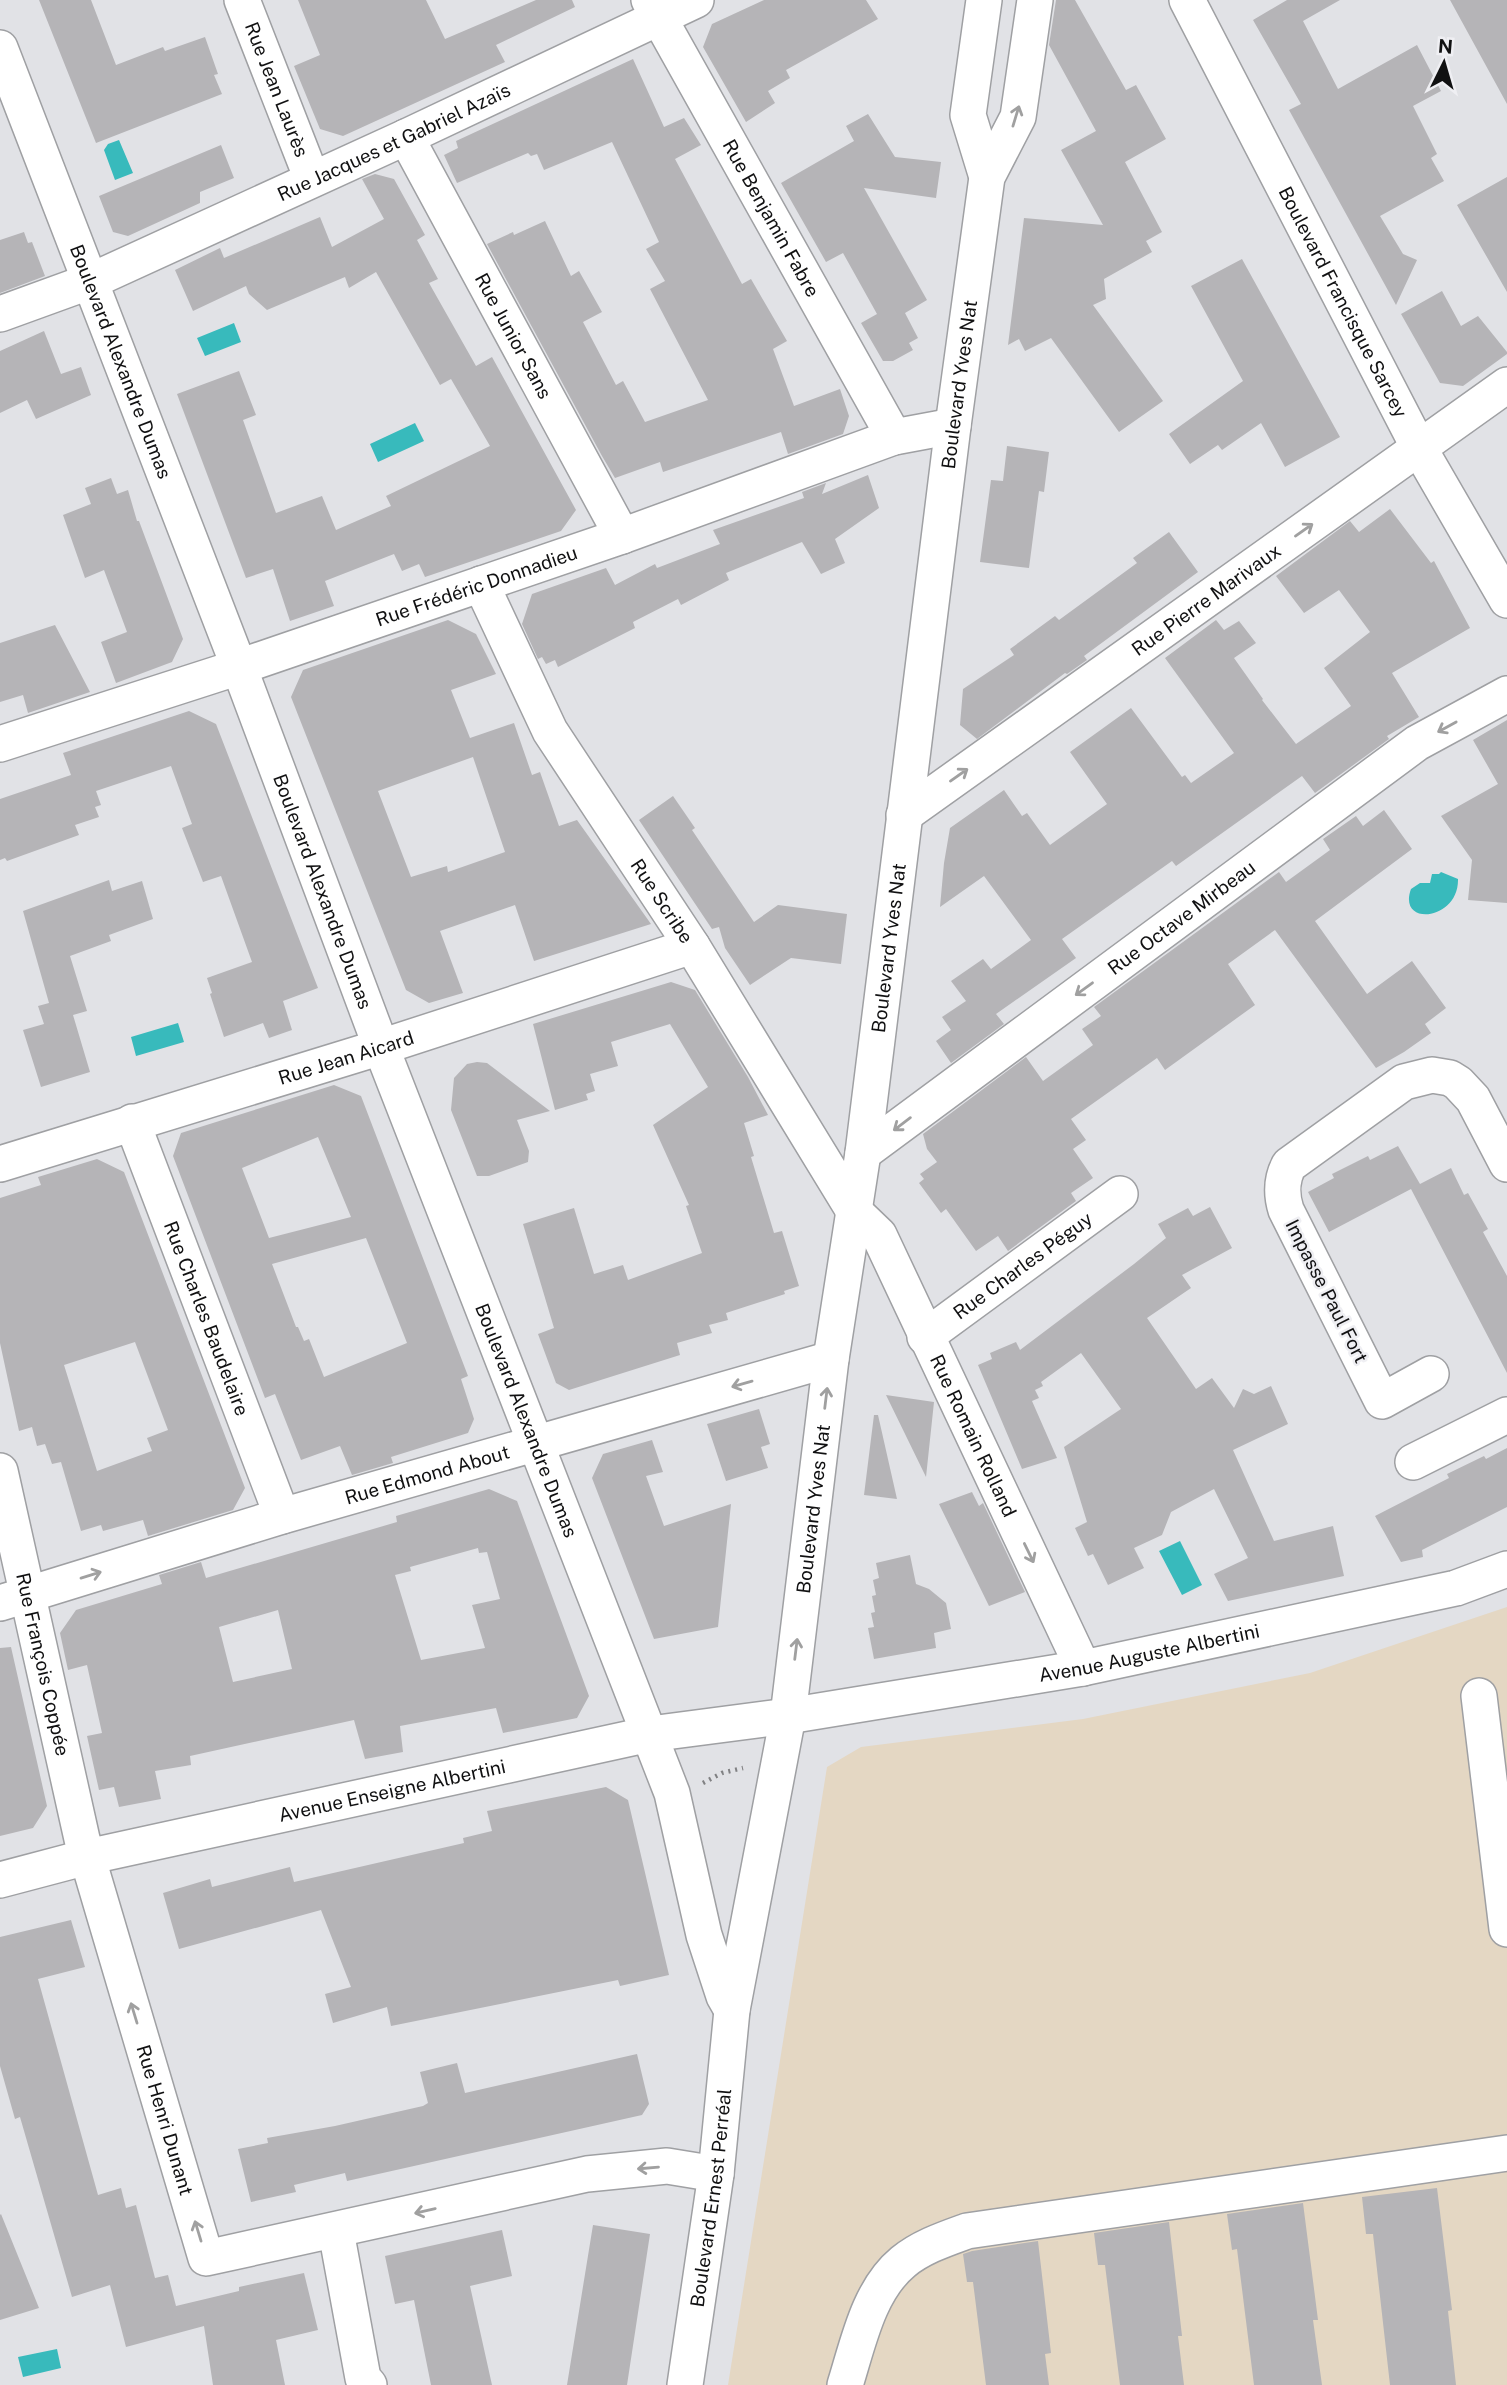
<svg xmlns="http://www.w3.org/2000/svg" width="1507" height="2385" font-family="'Public Sans',sans-serif">
<rect width="100%" height="100%" fill="#e1e2e6"/>
<path fill="#e4d7c3" d="M 1507,1607 L 1507,2385 L 728,2385 L 827,1767 L 861,1747 L 1083,1719 L 1310,1673 Z"/>
<path fill="#38babc" d="M 119,140 L 133,173 L 115,180 L 104,150 L 108,144 Z
M 234,323 L 241,342 L 205,356 L 197,338 Z
M 415,423 L 424,441 L 378,462 L 370,444 Z
M 1441,872 L 1458,879 C 1459,921 1397,927 1411,889 L 1420,883 L 1430,883 L 1432,874 L 1439,874 Z
M 178,1023 L 184,1042 L 136,1056 L 131,1037 Z
M 1180,1541 L 1202,1585 L 1182,1595 L 1159,1551 Z
M 57,2349 L 61,2368 L 23,2377 L 18,2357 Z"/>
<path fill="#b5b4b7" fill-rule="evenodd" d="M 39,0 L 91,0 L 116,65 L 163,47 L 165,51 L 205,37 L 218,74 L 214,75 L 222,94 L 96,143 Z
M 298,0 L 426,0 L 445,39 L 536,0 L 572,0 L 575,7 L 496,45 L 505,62 L 343,136 L 320,129 L 294,66 L 320,55 Z
M 764,0 L 866,0 L 878,19 L 786,70 L 790,78 L 768,91 L 775,103 L 746,122 L 703,47 L 712,24 Z
M 1056,0 L 1075,0 L 1126,90 L 1136,85 L 1166,139 L 1125,162 L 1162,232 L 1146,241 L 1152,252 L 1104,279 L 1106,299 L 1093,305 L 1163,401 L 1119,432 L 1051,338 L 1025,351 L 1019,339 L 1008,345 L 1024,218 L 1103,225 L 1061,150 L 1096,131 L 1049,45 Z
M 1287,0 L 1340,0 L 1303,21 L 1338,89 L 1417,45 L 1441,91 L 1413,106 L 1437,154 L 1431,158 L 1444,181 L 1380,216 L 1403,254 L 1417,260 L 1396,305 L 1289,110 L 1301,104 L 1253,20 Z
M 1450,0 L 1507,0 L 1507,104 L 1473,42 Z
M 633,59 L 664,127 L 684,118 L 701,145 L 675,159 L 742,284 L 751,279 L 787,341 L 773,349 L 794,406 L 840,389 L 849,416 L 843,434 L 788,454 L 781,432 L 663,472 L 660,462 L 615,478 L 602,456 L 487,244 L 513,232 L 514,235 L 545,221 L 571,276 L 579,271 L 602,312 L 583,322 L 616,385 L 623,381 L 645,422 L 708,400 L 650,289 L 665,281 L 646,249 L 659,242 L 612,142 L 544,170 L 537,154 L 531,156 L 528,153 L 457,183 L 444,155 L 458,148 L 456,141 Z
M 868,114 L 895,157 L 941,162 L 936,198 L 864,188 L 927,300 L 905,313 L 918,338 L 909,343 L 913,350 L 893,361 L 883,361 L 861,323 L 877,314 L 843,253 L 826,262 L 781,183 L 854,141 L 846,126 Z
M 221,145 L 234,178 L 200,192 L 200,203 L 128,236 L 113,232 L 99,196 Z
M 375,174 L 394,179 L 425,235 L 417,240 L 438,279 L 429,283 L 476,366 L 492,357 L 576,510 L 561,531 L 425,577 L 419,564 L 402,571 L 394,554 L 325,581 L 334,606 L 290,621 L 273,569 L 246,578 L 177,394 L 239,371 L 256,415 L 243,420 L 276,513 L 322,496 L 336,530 L 391,506 L 386,496 L 490,446 L 451,379 L 440,385 L 376,272 L 349,288 L 345,277 L 267,310 L 249,294 L 246,286 L 193,311 L 175,270 L 220,248 L 224,258 L 320,217 L 332,247 L 384,219 L 362,179 Z
M 1507,177 L 1507,292 L 1457,205 Z
M 24,232 L 28,243 L 32,242 L 45,276 L 0,293 L 0,240 Z
M 1242,259 L 1340,437 L 1285,467 L 1261,423 L 1222,450 L 1218,445 L 1190,464 L 1169,434 L 1243,381 L 1191,286 Z
M 1442,291 L 1461,326 L 1478,316 L 1507,352 L 1507,354 L 1463,386 L 1440,383 L 1401,314 Z
M 44,331 L 61,374 L 81,367 L 91,395 L 36,419 L 27,400 L 0,413 L 0,351 Z
M 1007,446 L 1049,452 L 1044,492 L 1039,491 L 1029,568 L 980,562 L 991,480 L 1003,481 Z
M 868,475 L 879,508 L 835,539 L 845,563 L 821,574 L 802,542 L 726,573 L 729,580 L 681,605 L 678,599 L 633,622 L 635,628 L 558,667 L 555,660 L 546,664 L 542,657 L 538,659 L 522,624 L 532,594 L 606,568 L 615,585 L 655,564 L 657,568 L 720,544 L 713,530 L 804,498 L 802,492 L 826,483 L 822,494 Z
M 111,478 L 117,494 L 128,490 L 137,521 L 139,521 L 183,639 L 172,662 L 116,683 L 101,642 L 127,632 L 104,570 L 85,578 L 63,515 L 91,504 L 85,488 Z
M 1390,509 L 1431,563 L 1434,561 L 1470,628 L 1392,673 L 1419,717 L 1387,736 L 1389,739 L 1315,793 L 1302,776 L 1176,866 L 1172,861 L 1062,939 L 1076,958 L 996,1014 L 1004,1024 L 951,1063 L 936,1041 L 951,1030 L 942,1017 L 966,1001 L 951,981 L 983,959 L 991,969 L 1031,940 L 984,876 L 940,907 L 944,863 L 950,828 L 1004,790 L 1022,816 L 1027,813 L 1050,845 L 1107,804 L 1070,752 L 1131,708 L 1182,777 L 1185,775 L 1191,783 L 1234,753 L 1165,658 L 1216,620 L 1224,630 L 1239,621 L 1256,643 L 1234,658 L 1263,699 L 1262,700 L 1296,744 L 1351,706 L 1324,668 L 1370,632 L 1339,590 L 1304,613 L 1276,576 L 1350,521 L 1359,532 Z
M 1169,532 L 1198,572 L 1084,656 L 1087,660 L 1067,674 L 1065,673 L 977,739 L 960,725 L 963,689 L 1014,655 L 1010,649 L 1055,616 L 1059,620 L 1137,563 L 1133,558 Z
M 448,620 L 476,634 L 496,674 L 451,690 L 470,738 L 514,723 L 532,775 L 540,772 L 559,826 L 577,820 L 651,924 L 534,961 L 515,905 L 440,931 L 463,993 L 429,1003 L 406,990 L 291,697 L 303,670 ZM 473,757 L 505,852 L 448,872 L 447,866 L 411,877 L 378,791 Z
M 55,625 L 90,692 L 28,713 L 23,695 L 0,702 L 0,643 Z
M 189,711 L 216,724 L 318,988 L 283,1001 L 292,1030 L 269,1038 L 263,1023 L 224,1037 L 210,994 L 212,993 L 207,978 L 252,962 L 221,876 L 203,882 L 182,828 L 192,824 L 171,766 L 96,791 L 101,805 L 95,807 L 99,817 L 75,825 L 79,835 L 7,861 L 5,858 L 0,860 L 0,799 L 71,775 L 63,753 Z
M 1507,720 L 1507,903 L 1468,900 L 1472,860 L 1441,816 L 1498,784 L 1473,740 Z
M 673,796 L 695,828 L 692,830 L 754,922 L 778,905 L 847,914 L 841,964 L 791,958 L 750,985 L 725,948 L 719,927 L 712,929 L 639,820 Z
M 1384,810 L 1412,849 L 1315,921 L 1367,994 L 1412,961 L 1446,1008 L 1425,1024 L 1431,1033 L 1404,1052 L 1376,1068 L 1275,930 L 1228,964 L 1255,1005 L 1165,1070 L 1157,1058 L 1071,1119 L 1086,1140 L 1073,1149 L 1093,1178 L 1071,1193 L 1076,1201 L 1008,1251 L 998,1236 L 976,1251 L 946,1209 L 941,1213 L 919,1183 L 924,1179 L 920,1174 L 937,1162 L 927,1149 L 923,1134 L 1026,1057 L 1043,1081 L 1093,1045 L 1082,1029 L 1101,1016 L 1094,1007 L 1279,872 L 1286,882 L 1330,850 L 1323,839 L 1356,816 L 1363,826 Z
M 109,880 L 112,891 L 142,881 L 153,919 L 109,935 L 111,941 L 70,956 L 87,1011 L 73,1015 L 90,1072 L 41,1087 L 23,1030 L 44,1024 L 38,1006 L 49,1003 L 23,911 Z
M 671,982 L 695,990 L 748,1077 L 768,1115 L 744,1123 L 754,1156 L 751,1157 L 774,1233 L 782,1231 L 799,1286 L 784,1291 L 785,1294 L 726,1313 L 728,1320 L 709,1325 L 712,1333 L 677,1343 L 680,1355 L 569,1390 L 556,1383 L 538,1334 L 554,1328 L 523,1224 L 574,1208 L 594,1274 L 623,1265 L 628,1280 L 702,1253 L 686,1206 L 689,1205 L 653,1125 L 708,1087 L 670,1024 L 611,1042 L 618,1066 L 590,1074 L 595,1091 L 586,1094 L 588,1100 L 555,1110 L 533,1024 Z
M 477,1062 L 487,1063 L 550,1111 L 517,1120 L 529,1151 L 528,1162 L 489,1176 L 477,1176 L 451,1110 L 454,1078 L 467,1064 Z
M 334,1085 L 361,1096 L 468,1376 L 461,1379 L 474,1419 L 468,1433 L 391,1457 L 393,1463 L 352,1475 L 340,1446 L 301,1460 L 275,1394 L 265,1398 L 173,1156 L 181,1133 ZM 318,1137 L 351,1217 L 269,1238 L 242,1168 ZM 366,1238 L 407,1343 L 324,1377 L 309,1339 L 304,1341 L 298,1327 L 296,1327 L 272,1264 Z
M 1398,1146 L 1420,1184 L 1451,1168 L 1464,1195 L 1468,1193 L 1488,1229 L 1483,1232 L 1507,1276 L 1507,1373 L 1411,1189 L 1329,1232 L 1308,1192 L 1334,1178 L 1332,1174 L 1368,1156 L 1370,1160 Z
M 97,1159 L 124,1172 L 245,1488 L 233,1510 L 148,1536 L 143,1520 L 103,1531 L 101,1525 L 81,1531 L 61,1462 L 52,1464 L 45,1444 L 37,1446 L 32,1427 L 19,1431 L 0,1343 L 0,1198 L 41,1185 L 38,1177 ZM 135,1342 L 168,1430 L 147,1438 L 152,1451 L 97,1471 L 64,1365 Z
M 1210,1207 L 1232,1248 L 1182,1275 L 1191,1288 L 1147,1318 L 1196,1389 L 1212,1378 L 1234,1408 L 1243,1389 L 1254,1394 L 1271,1386 L 1288,1424 L 1233,1450 L 1274,1541 L 1333,1526 L 1344,1576 L 1228,1601 L 1214,1574 L 1248,1558 L 1214,1489 L 1171,1512 L 1162,1535 L 1134,1548 L 1144,1568 L 1108,1585 L 1093,1554 L 1088,1556 L 1075,1528 L 1087,1522 L 1064,1447 L 1121,1409 L 1081,1353 L 1041,1382 L 1043,1386 L 1035,1390 L 1039,1398 L 1032,1401 L 1057,1458 L 1022,1469 L 978,1365 L 992,1359 L 990,1353 L 1016,1342 L 1020,1350 L 1134,1264 L 1166,1238 L 1158,1224 L 1188,1208 L 1193,1216 Z
M 886,1395 L 934,1402 L 926,1477 Z
M 759,1409 L 770,1444 L 761,1447 L 768,1468 L 726,1481 L 707,1424 Z
M 874,1415 L 878,1415 L 897,1499 L 864,1495 Z
M 652,1440 L 663,1472 L 646,1476 L 664,1526 L 731,1504 L 718,1627 L 654,1639 L 592,1478 L 603,1454 Z
M 1507,1448 L 1507,1507 L 1422,1550 L 1423,1557 L 1401,1562 L 1375,1516 L 1449,1478 L 1447,1474 L 1484,1456 L 1486,1459 Z
M 489,1489 L 517,1501 L 589,1696 L 577,1718 L 503,1733 L 496,1708 L 400,1726 L 403,1752 L 365,1759 L 354,1720 L 190,1756 L 191,1765 L 155,1771 L 161,1799 L 119,1807 L 114,1787 L 99,1790 L 87,1736 L 102,1733 L 87,1665 L 68,1670 L 60,1633 L 76,1610 L 162,1584 L 159,1575 L 201,1562 L 206,1578 L 397,1522 L 396,1516 ZM 478,1548 L 479,1553 L 487,1552 L 500,1599 L 472,1605 L 485,1648 L 421,1660 L 395,1575 L 411,1571 L 410,1567 ZM 278,1610 L 292,1669 L 233,1682 L 219,1627 Z
M 972,1492 L 979,1506 L 983,1503 L 1025,1592 L 989,1606 L 939,1504 Z
M 910,1555 L 916,1584 L 929,1589 L 946,1603 L 951,1629 L 934,1633 L 936,1648 L 874,1659 L 868,1628 L 874,1627 L 871,1613 L 875,1612 L 872,1596 L 876,1595 L 873,1580 L 879,1578 L 876,1563 Z
M 11,1647 L 47,1806 L 33,1828 L 0,1836 L 0,1648 Z
M 606,1787 L 628,1800 L 669,1975 L 620,1986 L 618,1980 L 391,2026 L 387,2007 L 333,2023 L 325,1994 L 351,1987 L 321,1910 L 179,1949 L 163,1893 L 210,1879 L 212,1887 L 290,1867 L 294,1882 L 464,1843 L 463,1838 L 492,1831 L 487,1811 Z
M 71,1920 L 85,1967 L 38,1979 L 98,2195 L 121,2188 L 126,2208 L 136,2205 L 155,2278 L 168,2275 L 176,2306 L 239,2291 L 239,2287 L 304,2273 L 318,2330 L 276,2340 L 285,2385 L 213,2385 L 204,2326 L 126,2347 L 110,2285 L 72,2297 L 20,2117 L 15,2119 L 0,2066 L 0,1937 Z
M 637,2054 L 649,2104 L 642,2115 L 347,2181 L 345,2173 L 294,2185 L 296,2192 L 251,2202 L 238,2149 L 268,2143 L 267,2138 L 335,2126 L 423,2106 L 428,2103 L 420,2072 L 457,2063 L 465,2093 Z
M 1437,2188 L 1452,2310 L 1448,2311 L 1456,2385 L 1390,2385 L 1373,2234 L 1366,2234 L 1362,2197 Z
M 1303,2203 L 1318,2320 L 1313,2320 L 1322,2385 L 1254,2385 L 1237,2249 L 1232,2250 L 1227,2214 Z
M 1,2214 L 39,2308 L 0,2320 L 0,2215 Z
M 1169,2222 L 1182,2336 L 1178,2336 L 1184,2385 L 1120,2385 L 1105,2265 L 1098,2265 L 1094,2233 Z
M 593,2225 L 650,2234 L 627,2385 L 567,2385 Z
M 502,2230 L 512,2276 L 470,2286 L 492,2385 L 431,2385 L 414,2300 L 395,2304 L 385,2256 Z
M 1038,2241 L 1051,2353 L 1045,2354 L 1049,2385 L 986,2385 L 973,2282 L 967,2282 L 963,2254 L 972,2251 Z"/>
<g fill="none" stroke-linecap="round" stroke-linejoin="round">
<defs>
<g id="minor">
<path id="s1" d="M 242,0 L 312,179"/>
<path id="s2" d="M 649,0 L 894,437"/>
<path d="M 984,0 L 968,115 L 987,177"/>
<path id="s3" d="M 1187,0 L 1419,448 L 1507,600"/>
<path id="s4" d="M 0,48 L 239,667 L 381,1047 L 672,1793 L 704,1935 L 724,1996 L 732,2010"/>
<path id="s5" d="M 406,137 L 622,536"/>
<path id="s6" d="M 0,314 L 91,281 L 406,137 L 696,0"/>
<path id="s7" d="M 481,584 L 550,731 L 692,946 L 854,1211 L 879,1235 L 1083,1668"/>
<path id="s8" d="M 0,744 L 239,667 L 622,536 L 894,437 L 953,426"/>
<path id="s9" d="M 904,815 L 1507,385"/>
<path id="s10" d="M 132,1122 L 282,1516"/>
<path id="s11" d="M 863,1153 L 1417,743 L 1507,694"/>
<path id="s12" d="M 0,1164 L 381,1047 L 692,946"/>
<path id="s13" d="M 925,1337 L 1120,1194"/>
<path d="M 1431,1374 L 1382,1401 L 1286,1210 C 1281,1194 1281,1180 1289,1165 L 1404,1082 L 1432,1075 L 1450,1078 L 1458,1083 L 1473,1099 L 1507,1164"/>
<path d="M 1413,1462 L 1507,1415"/>
<path id="s14" d="M 0,1471 L 82,1839 L 206,2258 L 587,2174 L 667,2166 L 716,2174"/>
<path id="s15" d="M 0,1603 L 282,1516 L 831,1359"/>
<path d="M 1479,1696 L 1507,1929"/>
<path id="s16" d="M 0,1880 L 87,1857 L 650,1734 L 788,1716 L 1083,1668 L 1456,1588 L 1507,1569"/>
<path d="M 336,2231 L 363,2378 L 369,2385"/>
<path id="s17" d="M 685,2385 L 716,2174 L 732,2010 L 788,1716 L 831,1359 L 863,1153 L 953,426 L 987,177 L 1018,117 L 1035,0"/>
<path d="M 845,2385 C 858,2344 868,2291 903,2262 C 921,2247 945,2239 967,2231 L 1507,2153"/>
</g>
</defs>
<use href="#minor" stroke="#9fa0a3" stroke-width="38"/>
<path stroke="#808183" stroke-width="4.5" stroke-dasharray="2 5" stroke-linecap="butt" d="M 703,1783 L 722,1773 L 743,1768"/>
<use href="#minor" stroke="#fff" stroke-width="35"/>
</g>
<defs><path id="oneway-shaft" d="M-6 0H5M1.5-3L5.5 0L1.5 3" fill="none" stroke-width="1.6" stroke-linecap="round" stroke-linejoin="round" transform="scale(1.75)"/></defs>
<g stroke="#a0a0a0">
<use href="#oneway-shaft" transform="translate(1016 116) rotate(-73)"/>
<use href="#oneway-shaft" transform="translate(1304 530) rotate(-35)"/>
<use href="#oneway-shaft" transform="translate(1447 727) rotate(151)"/>
<use href="#oneway-shaft" transform="translate(959 775) rotate(-35)"/>
<use href="#oneway-shaft" transform="translate(1084 989) rotate(144)"/>
<use href="#oneway-shaft" transform="translate(902 1124) rotate(143)"/>
<use href="#oneway-shaft" transform="translate(742 1384) rotate(164)"/>
<use href="#oneway-shaft" transform="translate(826 1398) rotate(-83)"/>
<use href="#oneway-shaft" transform="translate(1029 1553) rotate(64)"/>
<use href="#oneway-shaft" transform="translate(91 1575) rotate(-17)"/>
<use href="#oneway-shaft" transform="translate(796 1649) rotate(-83)"/>
<use href="#oneway-shaft" transform="translate(134 2013) rotate(-107)"/>
<use href="#oneway-shaft" transform="translate(648 2168) rotate(175)"/>
<use href="#oneway-shaft" transform="translate(425 2211) rotate(167)"/>
<use href="#oneway-shaft" transform="translate(198 2231) rotate(-107)"/>
</g>
<g text-anchor="middle" stroke-width="5" stroke-linejoin="round" paint-order="stroke">
<g font-size="19" fill="#111112" stroke="#efeff3">
<text dy="7" stroke="none"><textPath href="#s1" startOffset="96">Rue Jean Laurès</textPath></text>
<text dy="7" stroke="none"><textPath href="#s6" startOffset="430">Rue Jacques et Gabriel Azaïs</textPath></text>
<text dy="7" stroke="none"><textPath href="#s2" startOffset="250">Rue Benjamin Fabre</textPath></text>
<text dy="7" stroke="none"><textPath href="#s3" startOffset="340">Boulevard Francisque Sarcey</textPath></text>
<text dy="7" stroke="none"><textPath href="#s5" startOffset="226">Rue Junior Sans</textPath></text>
<text dy="7" stroke="none"><textPath href="#s4" startOffset="336">Boulevard Alexandre Dumas</textPath></text>
<text dy="7" stroke="none"><textPath href="#s17" startOffset="2020">Boulevard Yves Nat</textPath></text>
<text dy="7" stroke="none"><textPath href="#s8" startOffset="502">Rue Frédéric Donnadieu</textPath></text>
<text dy="7" stroke="none"><textPath href="#s9" startOffset="371">Rue Pierre Marivaux</textPath></text>
<text dy="7" stroke="none"><textPath href="#s4" startOffset="903">Boulevard Alexandre Dumas</textPath></text>
<text dy="7" stroke="none"><textPath href="#s7" startOffset="366">Rue Scribe</textPath></text>
<text dy="7" stroke="none"><textPath href="#s11" startOffset="396">Rue Octave Mirbeau</textPath></text>
<text dy="7" stroke="none"><textPath href="#s17" startOffset="1452">Boulevard Yves Nat</textPath></text>
<text dy="7" stroke="none"><textPath href="#s12" startOffset="362">Rue Jean Aicard</textPath></text>
<text dy="7" stroke="none"><textPath href="#s13" startOffset="121">Rue Charles Péguy</textPath></text>
<text transform="translate(1327 1291) rotate(63)" y="7">Impasse Paul Fort</text>
<text dy="7" stroke="none"><textPath href="#s10" startOffset="210">Rue Charles Baudelaire</textPath></text>
<text dy="7" stroke="none"><textPath href="#s4" startOffset="1470">Boulevard Alexandre Dumas</textPath></text>
<text dy="7" stroke="none"><textPath href="#s7" startOffset="987">Rue Romain Rolland</textPath></text>
<text dy="7" stroke="none"><textPath href="#s15" startOffset="446">Rue Edmond About</textPath></text>
<text dy="7" stroke="none"><textPath href="#s17" startOffset="886">Boulevard Yves Nat</textPath></text>
<text dy="7" stroke="none"><textPath href="#s16" startOffset="1172">Avenue Auguste Albertini</textPath></text>
<text dy="7" stroke="none"><textPath href="#s14" startOffset="198">Rue François Coppée</textPath></text>
<text dy="7" stroke="none"><textPath href="#s16" startOffset="402">Avenue Enseigne Albertini</textPath></text>
<text dy="7" stroke="none"><textPath href="#s14" startOffset="670">Rue Henri Dunant</textPath></text>
<text dy="7" stroke="none"><textPath href="#s17" startOffset="189">Boulevard Ernest Perréal</textPath></text>
</g>
</g>
<g transform="translate(1444 63) rotate(5)" stroke="#efeff3" stroke-width="5" paint-order="stroke">
<path d="M0-5L12 26L0 18L-12 26Z" fill="#111112"/>
<text y="-10" font-size="19" font-weight="bold" text-anchor="middle" fill="#111112">N</text>
</g>
</svg>
